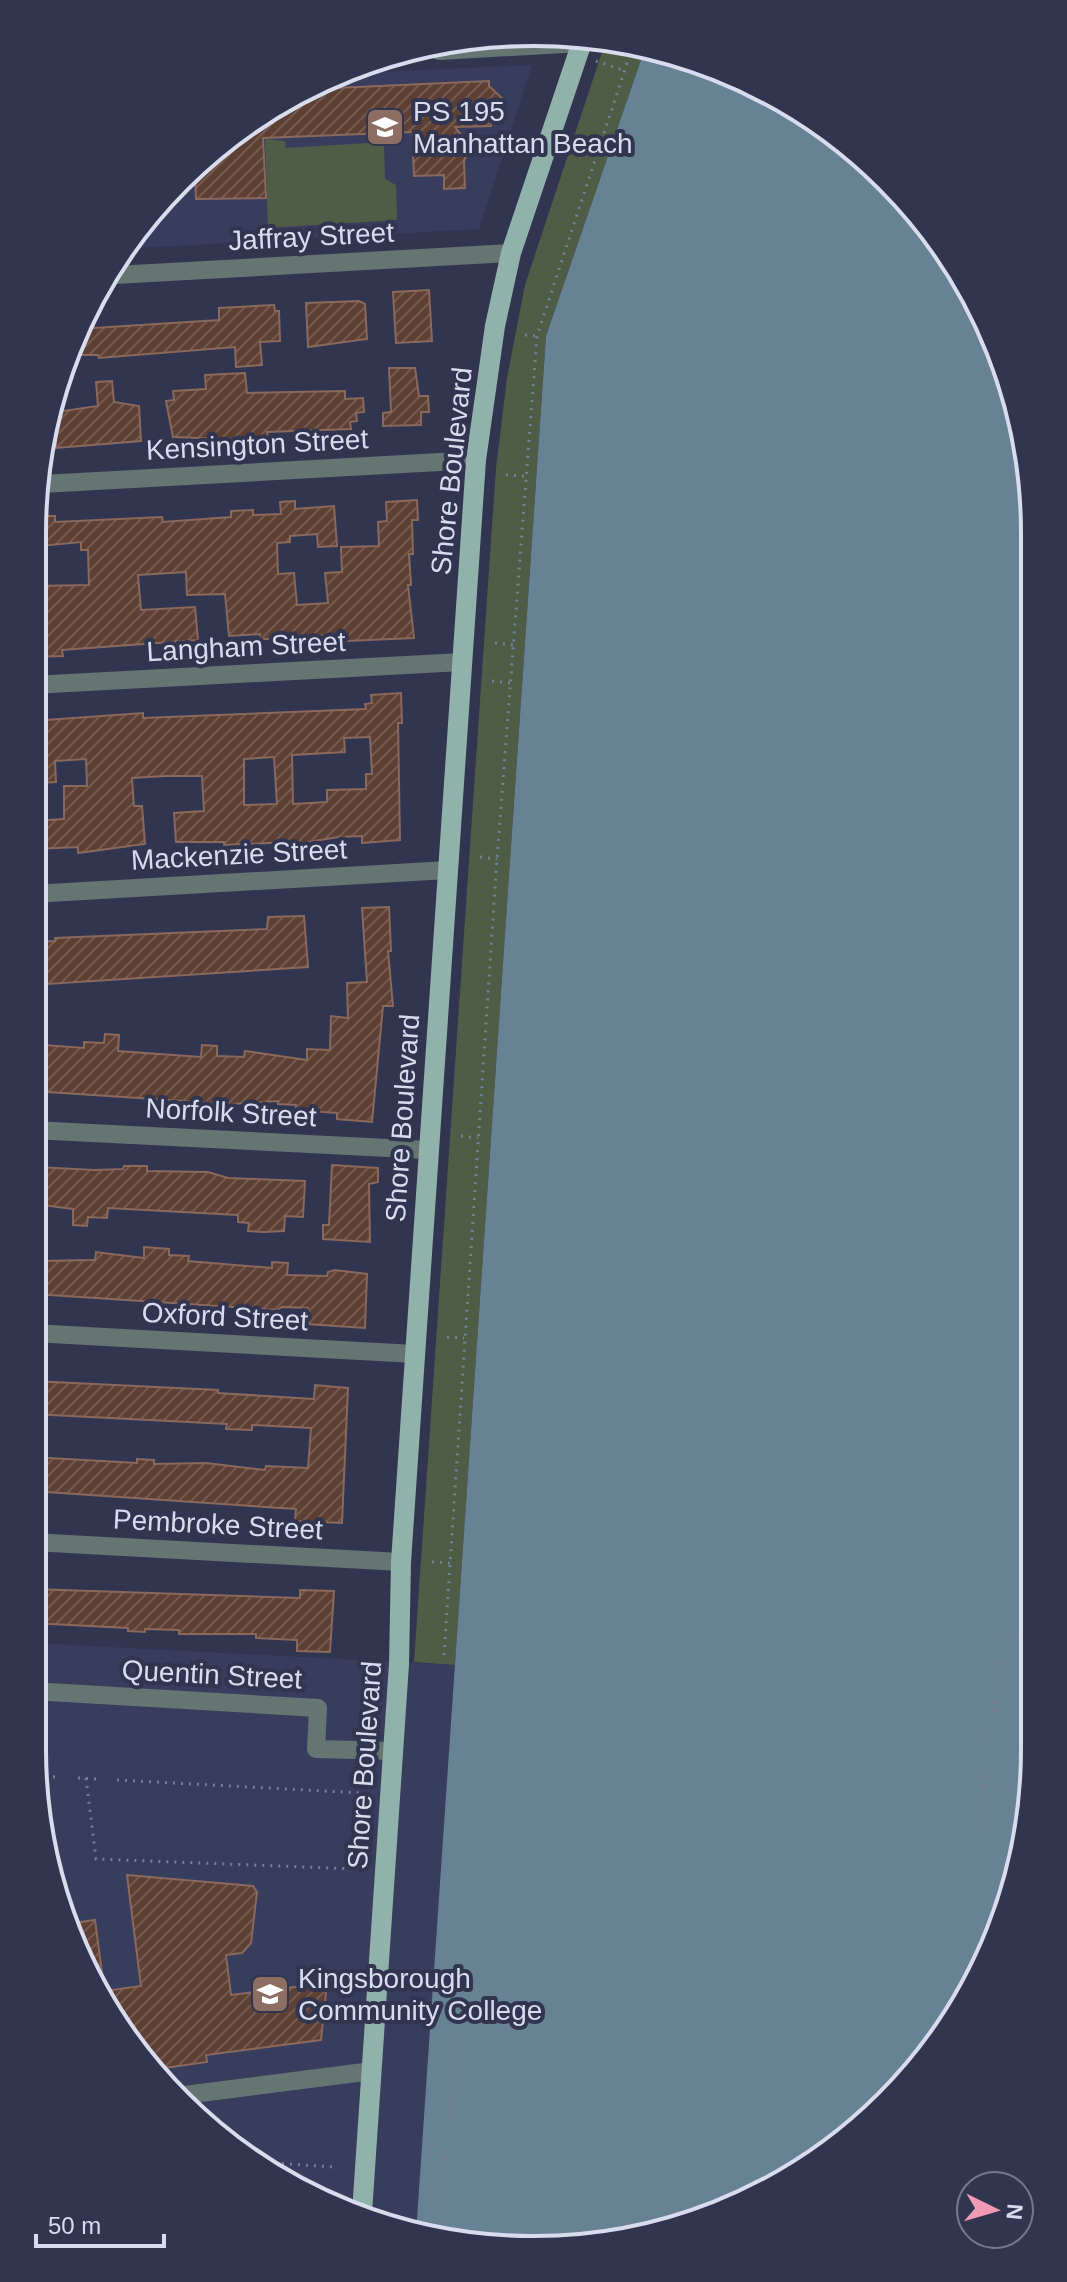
<svg xmlns="http://www.w3.org/2000/svg" width="1067" height="2282" font-family="Helvetica,sans-serif">
<defs>
<pattern id="building-hatch" width="6" height="6" patternUnits="userSpaceOnUse" patternTransform="scale(2)"><rect width="6" height="6" fill="#5d3f33"/><path d="M-1 1l2-2M0 6l6-6M5 7l2-2" fill="none" stroke="#745a51"/></pattern>
</defs>
<rect width="100%" height="100%" fill="#313550"/>
<path fill="#383d5e" d="M 532,65 L 479,229 L 138,248 L 138,241 L 179,179 L 336,74 Z
M 32,1643 L 455,1665 L 416,2233 L 283,2183 L 156,2079 L 59,1910 L 32,1748 Z"/>
<path fill="#4f5d47" d="M 604,46 L 643,54 L 546,336 L 455,1665 L 414,1662 L 496,468 L 507,378 L 525,285 Z
M 265,139 L 285,141 L 286,148 L 384,142 L 385,179 L 396,185 L 397,220 L 268,228 Z"/>
<path fill="#678195" d="M 643,54 L 725,70 L 838,135 L 931,228 L 997,341 L 1031,468 L 1035,1749 L 997,1940 L 910,2080 L 784,2183 L 631,2240 L 436,2240 L 416,2233 L 546,336 Z"/>
<path fill="url(#building-hatch)" stroke="#89695c" stroke-width="2" fill-rule="evenodd" d="M 489,81 L 489,86 L 504,100 L 502,113 L 491,120 L 491,126 L 455,127 L 469,145 L 464,162 L 465,188 L 444,189 L 444,175 L 414,176 L 412,132 L 263,138 L 266,198 L 196,199 L 195,168 L 313,89 Z
M 429,290 L 432,341 L 396,343 L 393,292 Z
M 359,301 L 365,304 L 367,339 L 308,347 L 306,303 Z
M 274,305 L 275,311 L 279,311 L 280,341 L 260,342 L 262,365 L 236,367 L 235,347 L 99,358 L 98,355 L 67,355 L 70,342 L 94,307 L 94,328 L 219,320 L 219,308 Z
M 389,368 L 415,368 L 419,396 L 428,396 L 429,412 L 421,412 L 421,425 L 383,426 L 383,413 L 391,412 Z
M 245,373 L 247,393 L 345,391 L 345,399 L 363,398 L 364,412 L 356,413 L 357,421 L 350,422 L 351,429 L 267,432 L 268,439 L 250,440 L 173,437 L 166,401 L 174,400 L 173,391 L 206,389 L 205,375 Z
M 112,381 L 114,402 L 139,406 L 141,441 L 56,448 L 56,412 L 98,406 L 96,382 Z
M 417,500 L 418,520 L 412,520 L 413,554 L 409,554 L 411,585 L 408,585 L 414,638 L 346,641 L 346,633 L 283,639 L 260,639 L 260,634 L 229,636 L 225,594 L 187,595 L 186,572 L 138,575 L 141,610 L 195,607 L 198,640 L 62,650 L 63,656 L 32,657 L 32,615 L 39,615 L 36,586 L 89,585 L 88,550 L 81,550 L 81,542 L 40,546 L 39,516 L 55,516 L 55,522 L 162,517 L 163,522 L 231,517 L 231,511 L 253,510 L 253,515 L 281,514 L 280,502 L 295,501 L 295,509 L 334,506 L 337,546 L 318,547 L 317,534 L 290,536 L 290,542 L 277,543 L 278,574 L 294,573 L 297,605 L 328,603 L 325,573 L 342,572 L 341,547 L 379,546 L 378,522 L 387,521 L 386,502 Z
M 401,693 L 402,723 L 398,723 L 400,840 L 362,843 L 362,836 L 338,837 L 291,845 L 290,842 L 224,845 L 224,842 L 176,842 L 174,813 L 204,811 L 202,776 L 165,776 L 132,778 L 134,806 L 142,806 L 145,844 L 78,853 L 78,847 L 35,849 L 34,821 L 64,819 L 64,786 L 87,786 L 86,759 L 55,761 L 56,782 L 39,783 L 37,757 L 32,757 L 32,721 L 143,713 L 143,718 L 366,709 L 365,704 L 372,703 L 371,695 ZM 370,737 L 372,774 L 366,774 L 366,789 L 327,790 L 327,802 L 293,804 L 292,755 L 345,752 L 344,738 ZM 274,757 L 277,804 L 244,805 L 244,759 Z
M 389,907 L 391,951 L 388,951 L 393,1006 L 383,1006 L 372,1122 L 337,1119 L 337,1113 L 296,1110 L 296,1105 L 278,1104 L 278,1101 L 231,1104 L 32,1091 L 32,1044 L 84,1048 L 84,1042 L 104,1043 L 105,1034 L 119,1035 L 118,1051 L 159,1054 L 201,1057 L 202,1045 L 217,1046 L 217,1056 L 244,1057 L 245,1051 L 307,1060 L 307,1049 L 330,1050 L 331,1016 L 348,1018 L 347,983 L 367,982 L 362,908 Z
M 304,916 L 308,967 L 32,985 L 32,942 L 55,941 L 55,938 L 267,929 L 268,917 Z
M 332,1165 L 378,1168 L 378,1182 L 369,1184 L 370,1242 L 323,1239 L 323,1225 L 329,1225 Z
M 124,1166 L 147,1166 L 147,1171 L 208,1172 L 228,1178 L 305,1181 L 303,1217 L 285,1216 L 284,1231 L 264,1232 L 248,1231 L 249,1223 L 238,1222 L 238,1215 L 108,1208 L 107,1218 L 88,1217 L 87,1226 L 73,1225 L 73,1209 L 34,1204 L 36,1167 L 95,1170 L 123,1169 Z
M 144,1247 L 169,1249 L 169,1255 L 189,1256 L 188,1261 L 272,1268 L 272,1262 L 288,1263 L 287,1275 L 327,1276 L 328,1272 L 335,1270 L 367,1274 L 365,1328 L 307,1324 L 308,1308 L 282,1307 L 277,1310 L 35,1294 L 36,1261 L 95,1260 L 96,1252 L 144,1258 Z
M 32,1381 L 218,1390 L 218,1393 L 314,1399 L 315,1385 L 348,1388 L 342,1523 L 295,1521 L 296,1509 L 32,1491 L 32,1457 L 137,1463 L 137,1459 L 154,1460 L 154,1464 L 206,1463 L 265,1470 L 266,1466 L 308,1468 L 311,1428 L 252,1425 L 252,1430 L 226,1429 L 227,1424 L 32,1414 Z
M 32,1589 L 300,1598 L 300,1590 L 334,1591 L 330,1652 L 297,1651 L 297,1640 L 256,1638 L 256,1634 L 179,1634 L 179,1630 L 145,1629 L 145,1632 L 128,1631 L 128,1628 L 32,1623 Z
M 127,1875 L 253,1886 L 257,1892 L 251,1943 L 242,1953 L 226,1955 L 231,1995 L 327,1983 L 321,2040 L 206,2055 L 207,2062 L 151,2070 L 105,1991 L 141,1986 Z
M 95,1920 L 104,1988 L 67,1924 Z"/>
<g fill="none" stroke-linecap="round" stroke-linejoin="round">
<path stroke="#7b7f95" stroke-width="3" stroke-dasharray="2 6" stroke-linecap="butt" d="M 596,61 L 623,70
M 525,335 L 537,336
M 506,475 L 524,476
M 495,643 L 513,645
M 492,681 L 510,683
M 480,857 L 497,859
M 461,1136 L 478,1138
M 447,1337 L 464,1338
M 432,1562 L 450,1563
M 1032,1637 L 1035,1614
M 444,1655 L 497,859 L 537,336 L 631,51
M 993,1712 L 1001,1634 L 1035,1638
M 37,1776 L 56,1777
M 78,1778 L 98,1779
M 86,1778 L 96,1859 L 357,1869
M 117,1780 L 362,1793
M 983,1787 L 1027,1791
M 978,1827 L 986,1729
M 258,2162 L 334,2167
M 441,2240 L 457,1997"/>
<path stroke="#657572" stroke-width="18" d="M 439,51 L 581,43
M 115,275 L 511,253
M 42,484 L 476,460
M 32,685 L 462,662
M 32,894 L 448,870
M 32,1130 L 428,1150
M 32,1333 L 415,1354
M 32,1542 L 401,1562
M 32,1691 L 318,1708 L 316,1749 L 394,1751
M 177,2096 L 372,2071"/>
<path stroke="#91b1ab" stroke-width="20" d="M 362,2213 L 399,1664 L 401,1562 L 476,460 L 495,326 L 511,253 L 582,42"/>
</g>
<defs>
<symbol id="school-square" viewBox="-11 -11 22 22"><rect x="-9" y="-9" width="18" height="18" rx="4" fill="#8d6e63" stroke="#313550"/><path d="M0-5L7-2L0 1L-7-2ZM-4 1L0 2.5L4 1V4Q0 6-4 4Z" fill="#fff"/></symbol>
<symbol id="university-square" viewBox="-11 -11 22 22"><rect x="-9" y="-9" width="18" height="18" rx="4" fill="#8d6e63" stroke="#313550"/><path d="M0-5L7-2L0 1L-7-2ZM-4 1L0 2.5L4 1V4Q0 6-4 4Z" fill="#fff"/></symbol>
</defs>
<g fill-rule="evenodd">
<use href="#school-square" x="363" y="105" width="44" height="44"/>
<use href="#university-square" x="248" y="1972" width="44" height="44"/>
</g>
<g text-anchor="middle" stroke-width="8" stroke-linejoin="round" paint-order="stroke">
<g font-size="28" fill="#d9dced" stroke="#313550" text-anchor="start">
<text x="413" y="121">PS 195<tspan x="413" dy="32">Manhattan Beach</tspan></text>
<text x="298" y="1988">Kingsborough<tspan x="298" dy="32">Community College</tspan></text>
</g>
<g font-size="28" fill="#d9dced" stroke="#313550">
<text transform="translate(311 236) rotate(-3)" y="10">Jaffray Street</text>
<text transform="translate(257 444) rotate(-3)" y="10">Kensington Street</text>
<text transform="translate(451 471) rotate(-84)" y="10">Shore Boulevard</text>
<text transform="translate(246 646) rotate(-3)" y="10">Langham Street</text>
<text transform="translate(239 854) rotate(-3)" y="10">Mackenzie Street</text>
<text transform="translate(231 1112) rotate(3)" y="10">Norfolk Street</text>
<text transform="translate(402 1118) rotate(-86)" y="10">Shore Boulevard</text>
<text transform="translate(225 1316) rotate(3)" y="10">Oxford Street</text>
<text transform="translate(218 1524) rotate(3)" y="10">Pembroke Street</text>
<text transform="translate(212 1674) rotate(3)" y="10">Quentin Street</text>
<text transform="translate(364 1765) rotate(-86)" y="10">Shore Boulevard</text>
</g>
</g>
<path d="M0 0H1067V2282H0ZM533 46H534A487 487 0 0 1 1021 533V1749A487 487 0 0 1 534 2236H533A487 487 0 0 1 46 1749V533A487 487 0 0 1 533 46Z" fill="#313550" fill-rule="evenodd"/>
<path fill="none" stroke="#d9dced" stroke-width="4" d="M533 46H534A487 487 0 0 1 1021 533V1749A487 487 0 0 1 534 2236H533A487 487 0 0 1 46 1749V533A487 487 0 0 1 533 46Z"/>
<g transform="translate(995 2210) rotate(95)"><circle r="38" fill="#313550" stroke="#74788f" stroke-width="2"/>
<path d="M0-6L14 30L0 20L-14 30Z" fill="#f09ab6"/>
<text y="-12" font-size="22" font-weight="bold" text-anchor="middle" fill="#d9dced">N</text>
</g>
<path d="M36 2234v12h128v-12" fill="none" stroke="#d9dced" stroke-width="4"/>
<text x="48" y="2234" font-size="24" fill="#d9dced" stroke="#313550" stroke-width="6" paint-order="stroke">50 m</text>
</svg>
